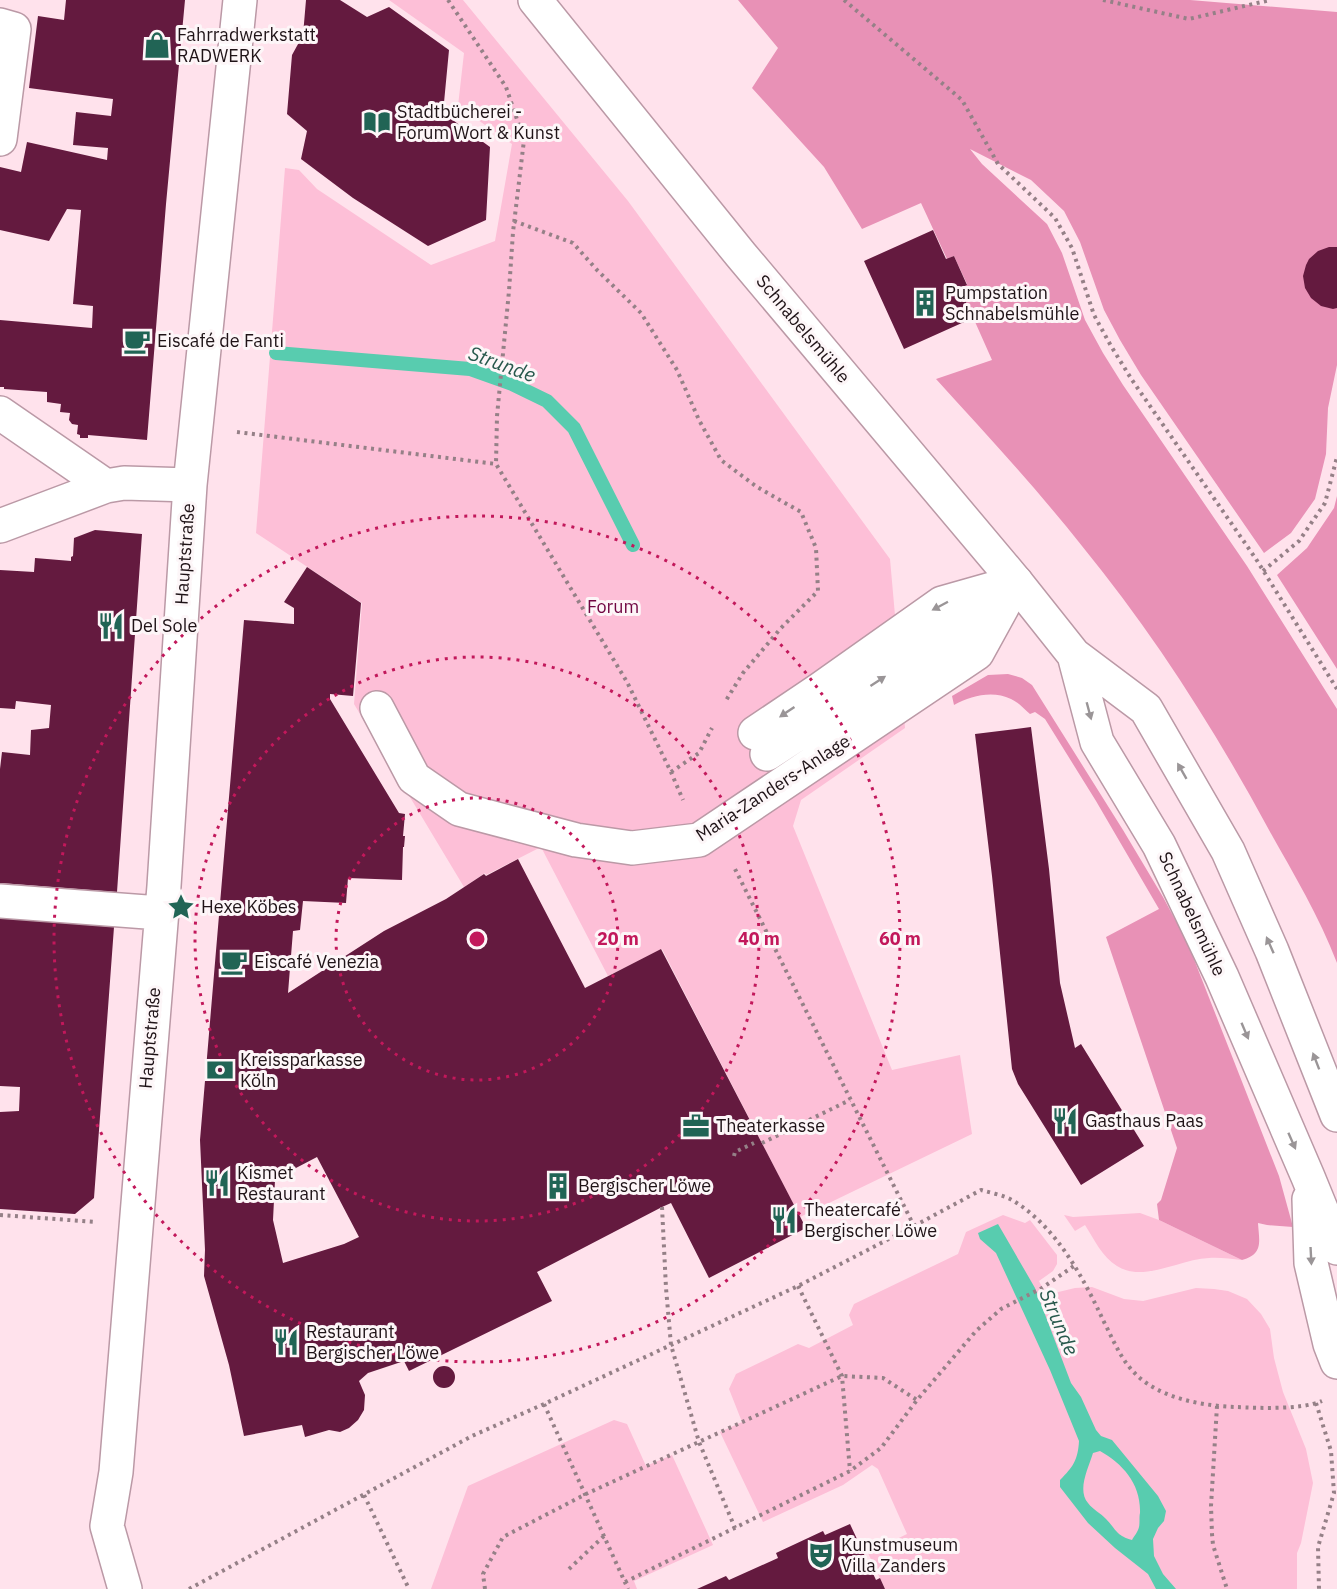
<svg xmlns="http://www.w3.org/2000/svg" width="1337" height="1589" font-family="'IBM Plex Sans',sans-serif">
<rect width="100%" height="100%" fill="#ffe2ec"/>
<path fill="#fdbfd7" d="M 389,0 L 463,0 L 628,201 L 890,559 L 905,728 L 801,800 L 793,826 L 892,1070 L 960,1055 L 972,1134 L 800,1217 L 662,949 L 608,976 L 541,847 L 486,875 L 485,873 L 464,887 L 354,704 L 362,603 L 256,533 L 285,168 L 299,170 L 317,189 L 431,265 L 495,241 L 512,144 L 458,106 L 464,53 Z
M 1140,1213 L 1159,1220 L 1242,1260 C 1231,1259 1219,1257 1209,1258 C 1180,1259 1143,1283 1117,1266 C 1102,1257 1094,1239 1085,1225 L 1075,1231 L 1064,1215 L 1073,1217 Z
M 1003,1215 L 1025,1223 L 1030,1220 L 1057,1255 L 1057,1264 L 1053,1271 L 1039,1281 L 1046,1295 L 1075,1288 L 1092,1287 L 1124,1299 L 1143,1301 L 1196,1288 L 1214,1289 L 1228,1291 L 1247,1299 L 1261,1314 L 1270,1329 L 1274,1358 L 1283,1392 L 1306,1449 L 1313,1483 L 1301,1543 L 1297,1553 L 1297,1589 L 885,1589 L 868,1553 L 907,1534 L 878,1469 L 872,1465 L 843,1485 L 763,1522 L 720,1432 L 742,1422 L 729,1389 L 736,1374 L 798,1344 L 809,1348 L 853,1325 L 849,1315 L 854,1304 L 958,1254 L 966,1232 Z
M 614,1420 L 627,1424 L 646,1466 L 672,1455 L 713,1545 L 634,1581 L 637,1589 L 431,1589 L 468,1486 Z"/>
<path fill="#e891b6" d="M 738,0 L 1190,0 L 1337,12 L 1337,365 L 1328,408 L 1326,454 L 1315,499 L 1291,533 L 1264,553 L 1141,375 L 1120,340 L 1104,310 L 1080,242 L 1064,211 L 1031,180 L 970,149 L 982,164 L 1047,224 L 1062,253 L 1085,320 L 1103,353 L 1123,385 L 1247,566 L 1337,709 L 1337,963 C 1319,916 1293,873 1269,830 C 1215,730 1154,634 1082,546 C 1036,488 986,434 936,379 L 992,360 L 960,288 L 967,284 L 954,256 L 947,259 L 921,203 L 862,229 L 824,167 L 752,88 L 778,48 Z
M 1337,496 L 1337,669 L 1277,575 L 1307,548 L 1334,508 Z
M 1008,674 L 1022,678 L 1032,685 L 1123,830 L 1163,897 L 1188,944 L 1279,1176 L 1293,1227 L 1267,1225 L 1258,1223 C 1259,1241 1264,1254 1242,1260 L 1159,1220 L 1157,1204 L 1161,1200 L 1177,1148 L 1106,937 L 1159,909 L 1096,801 L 1045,719 L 1035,712 L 1030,714 C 1024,709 1018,702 1011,699 C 992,690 971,696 954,705 L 952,696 L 988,675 Z"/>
<path fill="#58ccaf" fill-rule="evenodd" d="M 998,1224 L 1035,1288 L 1071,1383 L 1081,1397 L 1096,1430 L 1101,1436 L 1112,1440 L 1158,1496 L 1166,1511 L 1164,1521 L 1158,1528 L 1153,1539 L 1154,1556 L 1163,1574 L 1176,1589 L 1156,1589 L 1148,1574 L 1115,1548 L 1088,1523 L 1060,1487 L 1060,1480 C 1073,1467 1078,1460 1079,1441 L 1050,1370 L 996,1253 L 980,1239 L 978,1233 ZM 1100,1451 C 1123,1464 1141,1484 1140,1513 C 1139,1517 1140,1523 1139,1527 C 1138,1532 1134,1536 1132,1540 C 1115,1535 1117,1530 1106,1519 C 1101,1513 1093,1510 1088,1503 C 1077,1490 1088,1469 1093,1453 Z"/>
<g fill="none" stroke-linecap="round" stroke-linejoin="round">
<path stroke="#58ccaf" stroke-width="14" d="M 276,353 L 470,369 L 512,384 L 547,401 L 574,428 L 633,545"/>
</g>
<path fill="#641a3f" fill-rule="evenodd" d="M 66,0 L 185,0 L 166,204 L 147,440 L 88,435 L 88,438 L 80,438 L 80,435 L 77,434 L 78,425 L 72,424 L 69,420 L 70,413 L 60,412 L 61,404 L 47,402 L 47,392 L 4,389 L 4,387 L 0,387 L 0,320 L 92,328 L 93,306 L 73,304 L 81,210 L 67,209 L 49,241 L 0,230 L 0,167 L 21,172 L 27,142 L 107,160 L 108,148 L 73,145 L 76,112 L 111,116 L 113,99 L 29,88 L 38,16 L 64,20 Z
M 306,0 L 340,0 L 367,17 L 389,7 L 449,50 L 443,113 L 490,147 L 486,220 L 428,246 L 353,198 L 301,159 L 307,131 L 287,114 L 292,55 L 303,35 Z
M 933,230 L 946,259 L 954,256 L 967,285 L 960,288 L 973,318 L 904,349 L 864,261 Z
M 1329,247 L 1337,247 L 1337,308 L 1333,309 L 1321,306 L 1311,298 L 1305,288 L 1303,276 L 1306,265 L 1309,259 L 1318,251 Z
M 95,530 L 142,534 L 117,892 L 0,883 L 0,769 L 2,752 L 30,755 L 31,730 L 49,728 L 51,705 L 16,701 L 15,709 L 0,708 L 0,570 L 34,572 L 35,558 L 71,561 L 71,557 L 73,556 L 74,538 Z
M 307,567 L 361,603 L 353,696 L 330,694 L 330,699 L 399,813 L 405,814 L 403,836 L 405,836 L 404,847 L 403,847 L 402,880 L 348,878 L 346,903 L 303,901 L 300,930 L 293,931 L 288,993 L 384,931 L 446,899 L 484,874 L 486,876 L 518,859 L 585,988 L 661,949 L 806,1228 L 709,1278 L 671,1203 L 662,1207 L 537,1272 L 552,1301 L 409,1371 L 404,1361 L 368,1373 L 359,1381 L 365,1395 L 364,1410 L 358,1420 L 349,1428 L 340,1432 L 329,1430 L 305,1437 L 302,1425 L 244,1436 L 229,1365 L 204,1276 L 205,1250 L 200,1140 L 244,620 L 294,624 L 294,608 L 284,602 ZM 317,1157 L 359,1237 L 344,1244 L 283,1263 L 273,1220 L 275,1180 L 295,1172 L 294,1169 Z
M 1031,727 L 1049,869 L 1060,983 L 1075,1048 L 1081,1044 L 1144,1146 L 1081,1185 L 1018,1084 L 1012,1069 L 992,876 L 975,734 Z
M 0,918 L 114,927 L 94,1198 L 75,1214 L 0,1209 L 0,1112 L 19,1111 L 20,1087 L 0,1086 Z
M433 1377a11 11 0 1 1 22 0a11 11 0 1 1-22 0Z
M 850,1524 L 876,1580 L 880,1578 L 885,1589 L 697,1589 L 726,1576 L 729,1580 L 778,1558 L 776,1553 L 823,1531 L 825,1535 Z"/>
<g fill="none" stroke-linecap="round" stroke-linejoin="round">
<defs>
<path id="minor" d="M 0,25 L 14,29 L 0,139
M 0,413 L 106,486
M 0,526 L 106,486 L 124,483 L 190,485
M 377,708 L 414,778 L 459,809 L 576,840 L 632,848 L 699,840 L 977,653 L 1016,582
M 755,733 L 819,690 L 942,603 L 1016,582
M 767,754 L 956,630 L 1003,593
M 0,901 L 160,913
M 125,1589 L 107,1526 L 116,1472 L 164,886 L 190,485 L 240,0"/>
<path id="major" d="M 535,0 L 741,255 L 1016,582 L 1074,655 L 1146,709 L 1228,851 L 1272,951 L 1337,1115
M 1074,655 L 1097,742 L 1159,845 L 1222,977 L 1308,1177 L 1337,1248
M 1309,1199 L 1311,1263 L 1330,1344 L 1337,1362"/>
</defs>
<use href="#minor" stroke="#bb99a6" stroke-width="36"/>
<use href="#major" stroke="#bb99a6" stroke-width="36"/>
<path stroke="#958087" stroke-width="4" stroke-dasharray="3 4.5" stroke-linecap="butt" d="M 448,0 L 506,87 L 524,140 L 513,232 L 509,291 L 497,416 L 496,464
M 844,0 L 962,100 L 998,164 L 1055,218 L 1072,248 L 1094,315 L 1111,346 L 1132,380 L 1256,559 L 1337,689
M 1103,0 L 1189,19 L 1270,0
M 514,221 L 573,243 L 597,270 L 641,313 L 677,370 L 699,420 L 721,460 L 757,487 L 801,512 L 816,548 L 818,591 L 781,628 L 743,673 L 725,702
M 237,432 L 496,464 L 627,682 L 671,772 L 683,800
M 1263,571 L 1299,541 L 1325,503 L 1337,457
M 671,772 L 699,753 L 712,728
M 762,1143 L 850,1100
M 734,1156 L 735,1152 L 754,1143
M 662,1207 L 666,1288 L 671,1345 L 699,1442 L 735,1528
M 0,1215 L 96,1222
M 914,1226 L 981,1190 C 991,1193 1003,1195 1012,1200 C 1056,1226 1083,1277 1104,1322 C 1116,1345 1123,1366 1145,1382 C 1170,1400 1206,1406 1236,1407 C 1260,1408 1300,1410 1322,1401
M 798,1286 L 842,1376 L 850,1471
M 1316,1403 L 1331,1451 L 1334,1493 L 1318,1547 L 1319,1589
M 544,1404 L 628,1589
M 1217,1406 L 1211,1506 L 1212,1534 L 1213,1545 L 1227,1589
M 364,1495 L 409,1589
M 569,1569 L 605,1535
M 625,1582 L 850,1471 L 881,1448 L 917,1400 L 976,1331 L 1001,1309 L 1042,1288 L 1074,1266
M 189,1589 L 472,1436 L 544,1404 L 798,1286 L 914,1226 L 734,867
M 485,1589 L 483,1574 L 503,1537 L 586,1494 L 842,1376 L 883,1378 L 917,1400"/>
<use href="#minor" stroke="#fff" stroke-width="33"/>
<use href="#major" stroke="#fff" stroke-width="33"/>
</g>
<defs><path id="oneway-solid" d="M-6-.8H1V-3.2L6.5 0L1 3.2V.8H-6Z" transform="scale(1.5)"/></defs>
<g fill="#9a9597">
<use href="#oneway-solid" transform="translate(940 606) rotate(152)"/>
<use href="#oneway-solid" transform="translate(878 681) rotate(-33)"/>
<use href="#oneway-solid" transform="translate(1089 711) rotate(75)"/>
<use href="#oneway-solid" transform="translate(787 712) rotate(146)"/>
<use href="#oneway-solid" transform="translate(1182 771) rotate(-120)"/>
<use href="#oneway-solid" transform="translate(1270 945) rotate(-114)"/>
<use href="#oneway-solid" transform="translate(1245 1031) rotate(67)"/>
<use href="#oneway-solid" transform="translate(1316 1061) rotate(-111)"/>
<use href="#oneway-solid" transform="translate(1292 1141) rotate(66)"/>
<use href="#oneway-solid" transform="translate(1311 1256) rotate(87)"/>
</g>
<g fill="none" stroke="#c2185b" stroke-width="3" stroke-dasharray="3 6">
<circle cx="477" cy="939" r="141"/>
<circle cx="477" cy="939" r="282"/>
<circle cx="477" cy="939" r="423"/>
</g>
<defs>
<symbol id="shop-bare" viewBox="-9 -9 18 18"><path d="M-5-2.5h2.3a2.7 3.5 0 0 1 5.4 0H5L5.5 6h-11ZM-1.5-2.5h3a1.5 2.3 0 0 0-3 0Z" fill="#216455" stroke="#fdf6f8" stroke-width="2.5" paint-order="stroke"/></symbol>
<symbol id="library-bare" viewBox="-9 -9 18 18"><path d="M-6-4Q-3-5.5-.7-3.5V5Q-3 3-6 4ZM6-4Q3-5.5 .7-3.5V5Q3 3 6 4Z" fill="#216455" stroke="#fdf6f8" stroke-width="2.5" paint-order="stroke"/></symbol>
<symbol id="building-bare" viewBox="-9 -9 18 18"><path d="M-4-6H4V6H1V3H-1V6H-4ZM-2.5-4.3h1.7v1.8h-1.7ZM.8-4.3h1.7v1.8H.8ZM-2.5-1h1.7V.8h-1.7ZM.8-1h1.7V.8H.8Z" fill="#216455" stroke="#fdf6f8" stroke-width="2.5" paint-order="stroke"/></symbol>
<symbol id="cafe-bare" viewBox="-9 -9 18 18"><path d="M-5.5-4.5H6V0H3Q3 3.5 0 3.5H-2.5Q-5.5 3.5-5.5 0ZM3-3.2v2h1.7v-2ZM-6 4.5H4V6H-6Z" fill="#216455" stroke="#fdf6f8" stroke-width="2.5" paint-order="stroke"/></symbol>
<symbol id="restaurant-bare" viewBox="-9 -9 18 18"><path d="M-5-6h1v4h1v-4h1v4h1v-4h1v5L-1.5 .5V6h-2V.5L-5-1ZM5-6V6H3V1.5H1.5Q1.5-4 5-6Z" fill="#216455" stroke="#fdf6f8" stroke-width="2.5" paint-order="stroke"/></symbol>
<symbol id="sight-bare" viewBox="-9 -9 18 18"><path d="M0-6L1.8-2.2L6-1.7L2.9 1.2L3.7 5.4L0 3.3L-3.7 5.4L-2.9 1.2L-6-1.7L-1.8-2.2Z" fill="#216455" stroke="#fdf6f8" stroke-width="2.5" paint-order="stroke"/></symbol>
<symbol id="bank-bare" viewBox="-9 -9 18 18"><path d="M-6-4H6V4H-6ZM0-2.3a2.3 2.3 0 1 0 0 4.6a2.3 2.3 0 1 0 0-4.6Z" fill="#216455" stroke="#fdf6f8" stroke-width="2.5" paint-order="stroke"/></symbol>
<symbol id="office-bare" viewBox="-9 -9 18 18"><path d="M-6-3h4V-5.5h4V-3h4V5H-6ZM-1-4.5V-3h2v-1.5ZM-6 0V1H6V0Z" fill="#216455" stroke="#fdf6f8" stroke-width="2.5" paint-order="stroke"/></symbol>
<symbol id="theatre-bare" viewBox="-9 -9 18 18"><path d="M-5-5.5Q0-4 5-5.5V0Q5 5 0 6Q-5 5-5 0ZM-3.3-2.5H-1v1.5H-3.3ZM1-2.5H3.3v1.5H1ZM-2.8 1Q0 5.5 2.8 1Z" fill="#216455" stroke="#fdf6f8" stroke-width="2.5" paint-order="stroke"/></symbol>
</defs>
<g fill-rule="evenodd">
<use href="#shop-bare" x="138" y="26" width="38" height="38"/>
<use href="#library-bare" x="358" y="103" width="38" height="38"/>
<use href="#building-bare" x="906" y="284" width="38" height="38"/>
<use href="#cafe-bare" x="118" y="322" width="38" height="38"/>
<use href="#restaurant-bare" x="92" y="607" width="38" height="38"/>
<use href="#sight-bare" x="162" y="888" width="38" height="38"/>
<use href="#cafe-bare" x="215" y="943" width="38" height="38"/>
<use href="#bank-bare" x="201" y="1051" width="38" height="38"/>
<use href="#restaurant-bare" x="1046" y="1102" width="38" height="38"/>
<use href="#office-bare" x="677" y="1107" width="38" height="38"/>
<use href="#restaurant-bare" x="198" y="1164" width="38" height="38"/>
<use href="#building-bare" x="539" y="1167" width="38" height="38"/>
<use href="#restaurant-bare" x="765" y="1201" width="38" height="38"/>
<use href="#restaurant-bare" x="267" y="1323" width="38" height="38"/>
<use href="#theatre-bare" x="802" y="1536" width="38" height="38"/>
</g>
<g text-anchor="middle" stroke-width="6" stroke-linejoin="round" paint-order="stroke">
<g font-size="18" fill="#1f1317" stroke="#fdf6f8" text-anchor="start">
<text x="177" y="41">Fahrradwerkstatt<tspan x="177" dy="21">RADWERK</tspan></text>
<text x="397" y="118">Stadtbücherei -<tspan x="397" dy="21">Forum Wort &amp; Kunst</tspan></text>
<text x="945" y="299">Pumpstation<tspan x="945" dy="21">Schnabelsmühle</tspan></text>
<text x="157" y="347">Eiscafé de Fanti</text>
<text x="131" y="632">Del Sole</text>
<text x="201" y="913">Hexe Köbes</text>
<text x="254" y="968">Eiscafé Venezia</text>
<text x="240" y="1066">Kreissparkasse<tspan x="240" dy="21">Köln</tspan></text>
<text x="1085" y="1127">Gasthaus Paas</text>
<text x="716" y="1132">Theaterkasse</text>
<text x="237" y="1179">Kismet<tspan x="237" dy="21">Restaurant</tspan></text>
<text x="578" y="1192">Bergischer Löwe</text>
<text x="804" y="1216">Theatercafé<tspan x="804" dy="21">Bergischer Löwe</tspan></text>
<text x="306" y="1338">Restaurant<tspan x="306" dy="21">Bergischer Löwe</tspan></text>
<text x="841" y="1551">Kunstmuseum<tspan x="841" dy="21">Villa Zanders</tspan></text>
</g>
<g font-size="18" fill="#1f1317" stroke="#fdf6f8">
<text transform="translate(803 329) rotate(50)" y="6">Schnabelsmühle</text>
<text transform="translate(185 554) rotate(-86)" y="6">Hauptstraße</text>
<text transform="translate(773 788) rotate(-33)" y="6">Maria-Zanders-Anlage</text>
<text transform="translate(1192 914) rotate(65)" y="6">Schnabelsmühle</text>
<text transform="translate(150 1038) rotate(-85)" y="6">Hauptstraße</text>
</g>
<g font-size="18" fill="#700642" stroke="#fdf6f8">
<text x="613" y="613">Forum</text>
</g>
<g font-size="20" font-style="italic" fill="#27584c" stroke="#fdf6f8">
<text transform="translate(502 364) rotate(20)" y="7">Strunde</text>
<text transform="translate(1059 1322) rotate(67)" y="7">Strunde</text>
</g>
</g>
<circle cx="477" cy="939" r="9" fill="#c2185b" stroke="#fdf6f8" stroke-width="3"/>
<g font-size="18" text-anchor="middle" font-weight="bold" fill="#c2185b" stroke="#fdf6f8" stroke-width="6" stroke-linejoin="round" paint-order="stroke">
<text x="618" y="945">20 m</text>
<text x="759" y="945">40 m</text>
<text x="900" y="945">60 m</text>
</g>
</svg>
